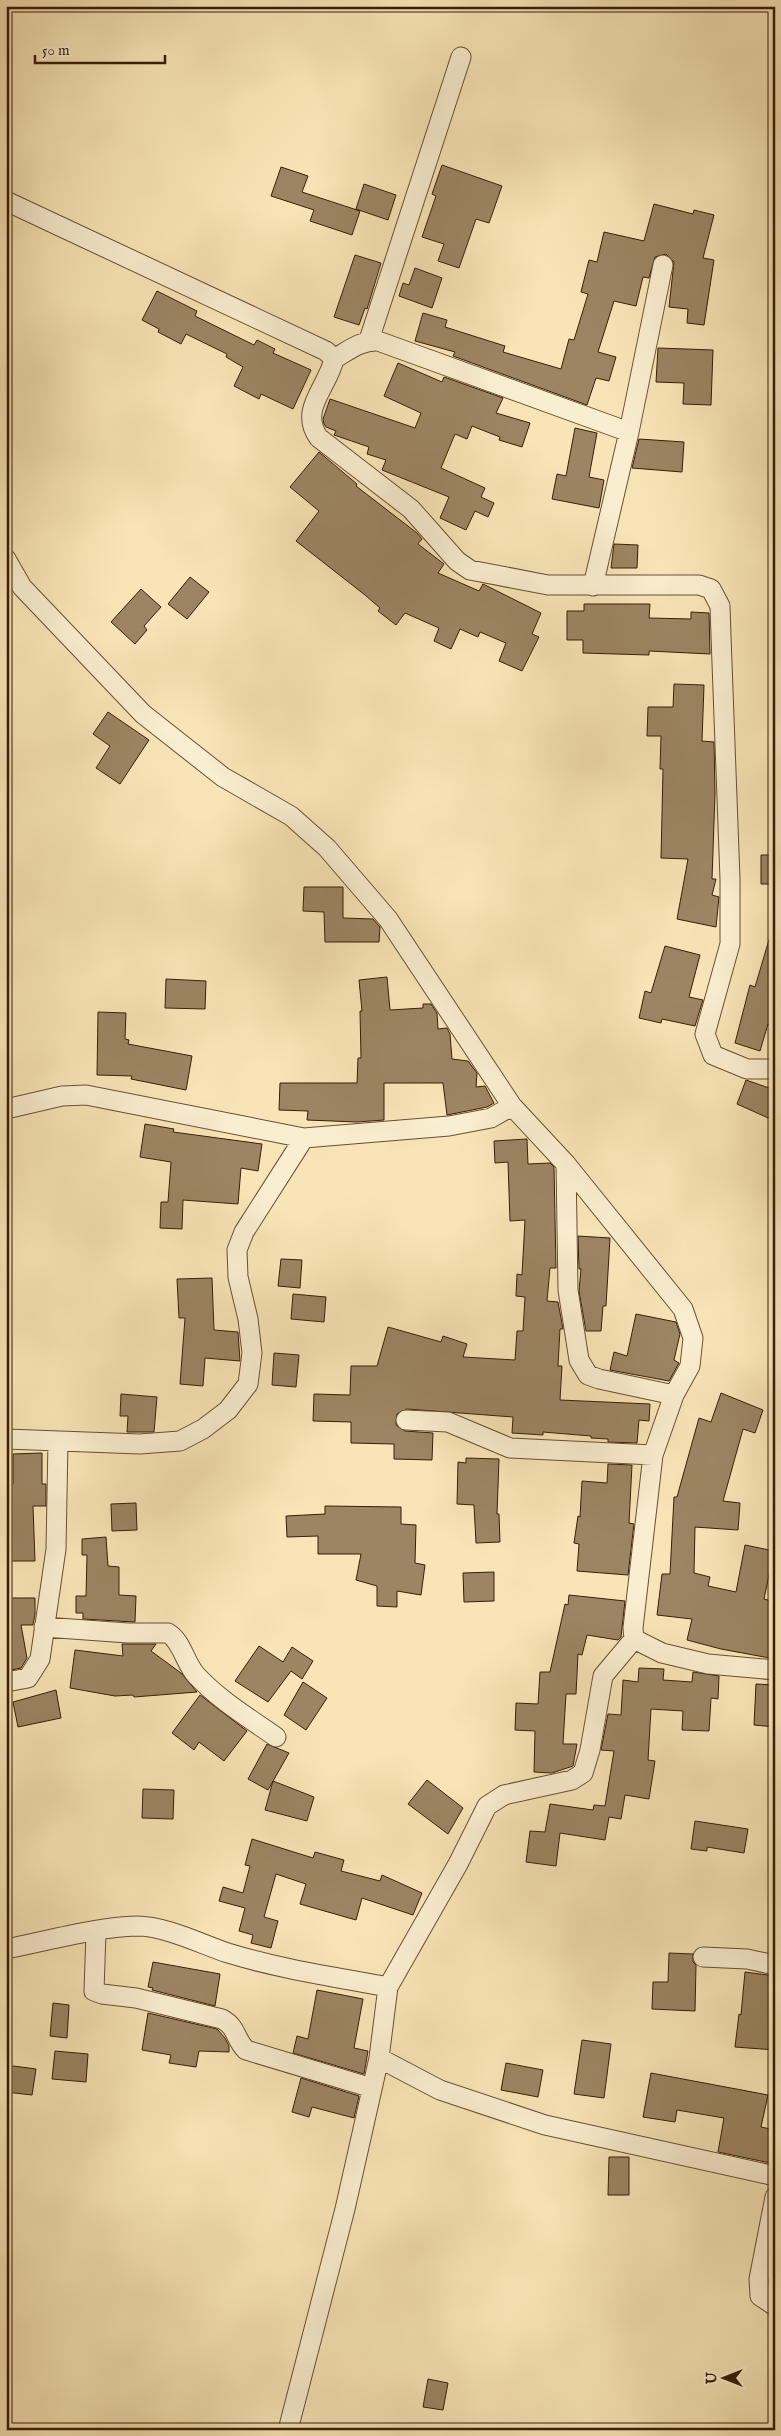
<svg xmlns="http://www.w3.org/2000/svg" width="781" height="2436" font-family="'IM FELL English',serif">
<rect width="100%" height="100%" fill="#f8e5b7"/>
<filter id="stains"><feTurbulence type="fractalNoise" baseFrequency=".004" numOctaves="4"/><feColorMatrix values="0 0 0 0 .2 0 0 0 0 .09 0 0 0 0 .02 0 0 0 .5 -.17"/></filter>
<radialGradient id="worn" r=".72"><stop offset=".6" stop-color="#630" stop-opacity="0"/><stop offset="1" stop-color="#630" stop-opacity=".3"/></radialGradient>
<path fill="#9c8563" stroke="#391d07" d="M 442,165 L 502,186 L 489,223 L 476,219 L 459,268 L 438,261 L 444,244 L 422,237 L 436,196 L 432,194 Z
M 281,167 L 308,176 L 302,192 L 360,211 L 352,235 L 310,221 L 314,210 L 271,196 Z
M 364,184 L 396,195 L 388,220 L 356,209 Z
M 654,204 L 693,214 L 694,210 L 714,215 L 703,258 L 714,260 L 704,325 L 687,323 L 688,309 L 669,307 L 674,262 L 666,254 L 655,257 L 649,278 L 643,277 L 636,306 L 614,301 L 598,352 L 616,357 L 609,381 L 596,378 L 587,405 L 453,356 L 455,352 L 415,341 L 423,313 L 447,320 L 445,327 L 505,346 L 503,352 L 561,369 L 569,339 L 574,340 L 588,294 L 581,292 L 589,260 L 597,262 L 604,232 L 644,241 Z
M 355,255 L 381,263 L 367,309 L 365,308 L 359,325 L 334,317 Z
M 415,268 L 442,278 L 432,308 L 399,296 L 403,283 L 409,285 Z
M 157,291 L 197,311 L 195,316 L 254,345 L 257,340 L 275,349 L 273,353 L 311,370 L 293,409 L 261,394 L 259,399 L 234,386 L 243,367 L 226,357 L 227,354 L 186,334 L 181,344 L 158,332 L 159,329 L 142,320 Z
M 658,348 L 713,350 L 711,405 L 683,404 L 684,383 L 656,382 Z
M 398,363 L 442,382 L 444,377 L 503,398 L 496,413 L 530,423 L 522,447 L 499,440 L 500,437 L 472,426 L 467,439 L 455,434 L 441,468 L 485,488 L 481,497 L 494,503 L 488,517 L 475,511 L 466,530 L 440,518 L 449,497 L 382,470 L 386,460 L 367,454 L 369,447 L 334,435 L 336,431 L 326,427 L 324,424 L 323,419 L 330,399 L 415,428 L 421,413 L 384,396 Z
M 575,428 L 597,433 L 589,477 L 604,480 L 599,508 L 552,499 L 557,474 L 566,476 Z
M 639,439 L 684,442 L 682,472 L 632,468 Z
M 319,452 L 357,484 L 356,486 L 417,533 L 422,539 L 418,544 L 444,564 L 438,573 L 479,591 L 483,584 L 541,613 L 532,634 L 539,637 L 522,671 L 499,661 L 506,643 L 480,632 L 478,637 L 460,629 L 451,649 L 434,641 L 439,628 L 405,613 L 396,625 L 378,611 L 380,608 L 365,595 L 296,541 L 319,511 L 290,487 Z
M 614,544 L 638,545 L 637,568 L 611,568 Z
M 190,577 L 209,592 L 187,619 L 168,604 Z
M 141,589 L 161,607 L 144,626 L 147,630 L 135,644 L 111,622 Z
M 584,604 L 650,604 L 649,618 L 691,619 L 691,612 L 709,613 L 710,654 L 649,651 L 649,655 L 583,653 L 583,640 L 567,640 L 567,611 L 584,611 Z
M 674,684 L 704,685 L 702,741 L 714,742 L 715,794 L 712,879 L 716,879 L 712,895 L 719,897 L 716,927 L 677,919 L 688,859 L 661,858 L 663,769 L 660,769 L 661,736 L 647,736 L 648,707 L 673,707 Z
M 108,712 L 149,740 L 120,784 L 96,768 L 110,746 L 93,734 Z
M 761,855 L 775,855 L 775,884 L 761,884 Z
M 304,887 L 343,887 L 343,918 L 373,919 L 380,927 L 379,942 L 325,942 L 324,912 L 303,911 Z
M 771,933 L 775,933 L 775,1026 L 768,1024 L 760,1051 L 735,1043 L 750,985 L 755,987 Z
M 665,946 L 700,955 L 689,997 L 703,1000 L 695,1026 L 662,1019 L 661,1023 L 639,1018 L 645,991 L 651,993 Z
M 387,977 L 390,1010 L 423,1008 L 423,1004 L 431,1004 L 437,1013 L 438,1029 L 447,1028 L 450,1034 L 452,1059 L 468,1061 L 477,1073 L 476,1087 L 485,1086 L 494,1103 L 487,1107 L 447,1115 L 443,1083 L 384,1083 L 384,1120 L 357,1122 L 307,1120 L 308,1111 L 279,1110 L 280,1083 L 357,1083 L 358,1058 L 361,1058 L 360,1011 L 362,1011 L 359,980 Z
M 166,979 L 206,981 L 205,1009 L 165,1008 Z
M 98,1012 L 126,1013 L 125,1039 L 129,1040 L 128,1044 L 192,1056 L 186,1090 L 131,1079 L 132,1076 L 97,1075 Z
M 746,1080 L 775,1090 L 775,1121 L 737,1104 Z
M 145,1124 L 174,1129 L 173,1132 L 262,1144 L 258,1171 L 241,1168 L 238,1204 L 183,1200 L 182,1229 L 160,1228 L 161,1202 L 168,1202 L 171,1162 L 140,1157 Z
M 527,1139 L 528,1164 L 550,1163 L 554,1167 L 556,1268 L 550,1268 L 547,1301 L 558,1302 L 563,1329 L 560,1329 L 558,1366 L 562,1366 L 560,1400 L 650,1404 L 649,1421 L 639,1420 L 637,1443 L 608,1442 L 608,1439 L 591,1438 L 591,1436 L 543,1432 L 543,1435 L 512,1433 L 513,1417 L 407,1409 L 397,1414 L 396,1425 L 405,1431 L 433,1433 L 432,1460 L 394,1459 L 394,1444 L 351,1443 L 351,1422 L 313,1421 L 314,1394 L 350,1395 L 351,1366 L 377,1366 L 388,1327 L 441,1342 L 443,1336 L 467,1344 L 463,1357 L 515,1360 L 517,1331 L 523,1331 L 525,1297 L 516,1296 L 517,1274 L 522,1275 L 525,1220 L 510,1221 L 508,1162 L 495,1163 L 494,1141 Z
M 578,1236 L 610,1238 L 606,1306 L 603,1306 L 601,1331 L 586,1331 L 579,1291 L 581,1269 L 579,1269 Z
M 281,1259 L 302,1260 L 300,1288 L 278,1286 Z
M 212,1278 L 214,1330 L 238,1332 L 240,1361 L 205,1358 L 203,1386 L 180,1384 L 185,1318 L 179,1318 L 177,1279 Z
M 293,1294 L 326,1297 L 324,1322 L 291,1319 Z
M 636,1314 L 676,1322 L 680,1334 L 674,1360 L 679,1363 L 669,1381 L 610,1370 L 614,1352 L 627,1356 Z
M 274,1353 L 299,1355 L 296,1387 L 272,1385 Z
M 721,1393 L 763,1410 L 755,1433 L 743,1429 L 723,1501 L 740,1503 L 738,1530 L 695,1527 L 694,1573 L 710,1577 L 708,1586 L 736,1592 L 745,1545 L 774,1551 L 764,1599 L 775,1602 L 775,1659 L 721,1649 L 687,1640 L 692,1619 L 657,1615 L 662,1574 L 670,1574 L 674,1497 L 677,1497 L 699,1418 L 711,1422 Z
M 121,1394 L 157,1397 L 154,1432 L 127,1432 L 128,1416 L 120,1416 Z
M 42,1453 L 42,1484 L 46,1484 L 46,1506 L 33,1506 L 35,1561 L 6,1561 L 6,1484 L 13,1484 L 13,1454 Z
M 466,1458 L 499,1459 L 497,1514 L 499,1514 L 500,1542 L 476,1543 L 474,1505 L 457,1504 L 458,1462 L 466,1463 Z
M 608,1464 L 632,1465 L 629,1523 L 634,1524 L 628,1575 L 577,1571 L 579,1544 L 574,1543 L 578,1516 L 580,1517 L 582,1481 L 607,1483 Z
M 136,1503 L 137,1530 L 112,1531 L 111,1504 Z
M 325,1506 L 401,1507 L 401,1524 L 416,1525 L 415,1563 L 425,1565 L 421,1595 L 397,1591 L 397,1607 L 377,1606 L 377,1586 L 356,1580 L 361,1554 L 318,1554 L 318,1536 L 287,1537 L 286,1516 L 325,1514 Z
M 106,1537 L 108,1566 L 119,1567 L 119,1595 L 136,1596 L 135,1622 L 83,1619 L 83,1613 L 76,1613 L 76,1596 L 86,1596 L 87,1555 L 82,1555 L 82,1539 Z
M 494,1572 L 494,1601 L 464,1602 L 463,1573 Z
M 569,1595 L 625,1601 L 621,1637 L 618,1640 L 587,1635 L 582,1655 L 578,1654 L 576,1694 L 566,1694 L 563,1744 L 577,1744 L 573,1766 L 552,1773 L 534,1772 L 535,1731 L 515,1730 L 516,1703 L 538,1704 L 540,1672 L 550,1672 L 565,1604 L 568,1605 Z
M 6,1598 L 35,1598 L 35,1614 L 33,1625 L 21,1625 L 27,1658 L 21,1668 L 6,1671 Z
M 122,1644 L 156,1644 L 151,1651 L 181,1673 L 197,1692 L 134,1697 L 133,1695 L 115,1696 L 70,1688 L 75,1650 L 123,1656 Z
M 259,1646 L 283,1662 L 292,1647 L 313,1661 L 302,1679 L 291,1671 L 268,1702 L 235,1681 Z
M 639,1668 L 664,1669 L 663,1680 L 692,1682 L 693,1672 L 719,1676 L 718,1699 L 711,1698 L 709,1731 L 682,1730 L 683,1711 L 651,1709 L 648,1760 L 655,1761 L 649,1799 L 625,1795 L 621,1819 L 609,1817 L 605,1840 L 560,1833 L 556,1866 L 526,1862 L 530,1831 L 545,1832 L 550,1804 L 593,1810 L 594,1805 L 605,1806 L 614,1751 L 601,1750 L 608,1714 L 621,1715 L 623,1680 L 638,1682 Z
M 303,1682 L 327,1698 L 306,1730 L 284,1715 Z
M 756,1684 L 775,1685 L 775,1727 L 754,1725 Z
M 56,1690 L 61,1718 L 18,1727 L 13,1702 Z
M 200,1695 L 247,1731 L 224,1761 L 199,1742 L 194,1750 L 172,1733 Z
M 267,1744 L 289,1753 L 268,1790 L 248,1779 Z
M 427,1780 L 463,1808 L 448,1834 L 408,1804 Z
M 273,1781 L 314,1797 L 307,1821 L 265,1810 Z
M 143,1789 L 174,1790 L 173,1819 L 142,1818 Z
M 695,1821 L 748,1829 L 744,1853 L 707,1847 L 707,1851 L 691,1849 Z
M 252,1839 L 313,1858 L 315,1852 L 344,1860 L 341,1871 L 380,1881 L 382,1875 L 422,1893 L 413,1915 L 362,1898 L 356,1920 L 300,1904 L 306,1884 L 276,1874 L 264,1917 L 278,1921 L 271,1948 L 251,1943 L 253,1935 L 239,1931 L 245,1908 L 219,1901 L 223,1887 L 243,1893 L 250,1866 L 245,1865 Z
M 669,1953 L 693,1954 L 693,1962 L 696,1965 L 695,2011 L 652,2009 L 653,1982 L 668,1982 Z
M 153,1962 L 220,1974 L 215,2006 L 152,1990 L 153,1988 L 148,1987 Z
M 745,1972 L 775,1976 L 775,2050 L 735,2047 L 739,2014 L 741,2015 Z
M 317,1990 L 363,1999 L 354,2048 L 368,2051 L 364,2074 L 293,2053 L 297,2036 L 308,2039 Z
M 53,2003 L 69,2005 L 67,2038 L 50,2036 Z
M 148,2013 L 217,2029 L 225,2038 L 229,2046 L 229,2052 L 199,2051 L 196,2067 L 169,2063 L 171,2055 L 142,2050 Z
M 582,2040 L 611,2044 L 604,2098 L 574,2094 Z
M 55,2051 L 88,2054 L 86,2082 L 52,2079 Z
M 506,2063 L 543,2070 L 538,2097 L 501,2090 Z
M 6,2065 L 36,2069 L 32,2095 L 6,2092 Z
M 651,2073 L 768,2095 L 761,2127 L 775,2130 L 772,2148 L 775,2148 L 775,2164 L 718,2152 L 724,2118 L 677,2110 L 675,2122 L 643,2117 Z
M 301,2078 L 359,2096 L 354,2118 L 312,2107 L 309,2117 L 292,2112 Z
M 609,2157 L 629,2157 L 629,2195 L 608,2195 Z
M 428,2379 L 448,2383 L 443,2410 L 423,2407 Z"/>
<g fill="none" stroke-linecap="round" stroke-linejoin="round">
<defs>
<path id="minor" d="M 6,201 L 326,351 L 334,359 C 328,387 298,410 319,438 L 411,509 L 457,561 L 470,570 L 548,585 L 699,585 L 711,589 L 720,606 L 721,636 L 730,879 L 730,944 L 705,1034 L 713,1055 L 747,1069 L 775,1069
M 369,340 L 461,57
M 334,359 C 348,351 361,340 378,341 L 629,432
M 6,559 L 22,587 L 143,714 L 223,777 L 291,816 L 327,848 L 388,919 L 512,1106 L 566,1164 L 683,1309 L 693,1338 L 690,1366 L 674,1395 L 653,1455 L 633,1628 L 634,1639 L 662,1653 L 708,1664 L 775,1670
M 593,586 L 629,432 L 663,265
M 6,1109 L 62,1096 L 86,1095 L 304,1138 L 449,1126 L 491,1118 L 512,1106
M 566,1164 L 568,1290 L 579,1360 L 588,1375 L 599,1379 L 674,1395
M 406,1420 L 448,1422 L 510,1448 L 653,1455
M 6,1439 L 140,1444 L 180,1441 L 203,1429 L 228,1410 L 248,1384 L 252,1353 L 248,1319 L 238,1277 L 237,1250 L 244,1232 L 304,1138
M 44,1627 L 128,1633 L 168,1633 C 182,1641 185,1663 196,1675 C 219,1700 249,1718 276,1737
M 6,1682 L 28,1678 L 40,1659 L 56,1549 L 58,1441
M 96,1932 L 94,1991 L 102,1994 L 136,1998 L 222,2019 C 238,2028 234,2038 246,2050 L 372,2088
M 6,1949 C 47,1941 96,1927 137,1926 C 165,1926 201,1944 228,1953 C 280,1969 335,1977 388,1987
M 703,1957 L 747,1959 L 775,1965
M 379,2058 L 440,2090 L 545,2125 L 775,2176
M 775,2197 L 759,2279 L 760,2296 L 775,2306
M 288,2430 L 345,2209 L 379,2058 L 388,1987 L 458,1864 L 487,1806 L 504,1795 L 572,1780 L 583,1773 L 590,1750 L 603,1676 L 634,1639"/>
</defs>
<use href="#minor" stroke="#694f33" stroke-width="21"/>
<use href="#minor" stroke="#faeed0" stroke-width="19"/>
</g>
<rect width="781" height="2436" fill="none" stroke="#f8e5b7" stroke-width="25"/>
<rect x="8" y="8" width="766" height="2421" fill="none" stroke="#391d07" stroke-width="2.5"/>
<rect x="12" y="12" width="756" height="2411" fill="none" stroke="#391d07"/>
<g transform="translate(724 2378) rotate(270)" stroke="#faeed0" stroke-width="4" paint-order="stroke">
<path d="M0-4L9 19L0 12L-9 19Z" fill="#391d07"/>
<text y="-8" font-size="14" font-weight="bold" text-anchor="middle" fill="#391d07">U</text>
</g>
<path d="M35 55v8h130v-8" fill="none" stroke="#391d07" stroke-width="2.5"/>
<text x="42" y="55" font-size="15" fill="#391d07" stroke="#faeed0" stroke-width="4" paint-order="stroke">50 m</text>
<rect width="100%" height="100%" filter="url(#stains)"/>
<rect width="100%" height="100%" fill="url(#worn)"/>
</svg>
